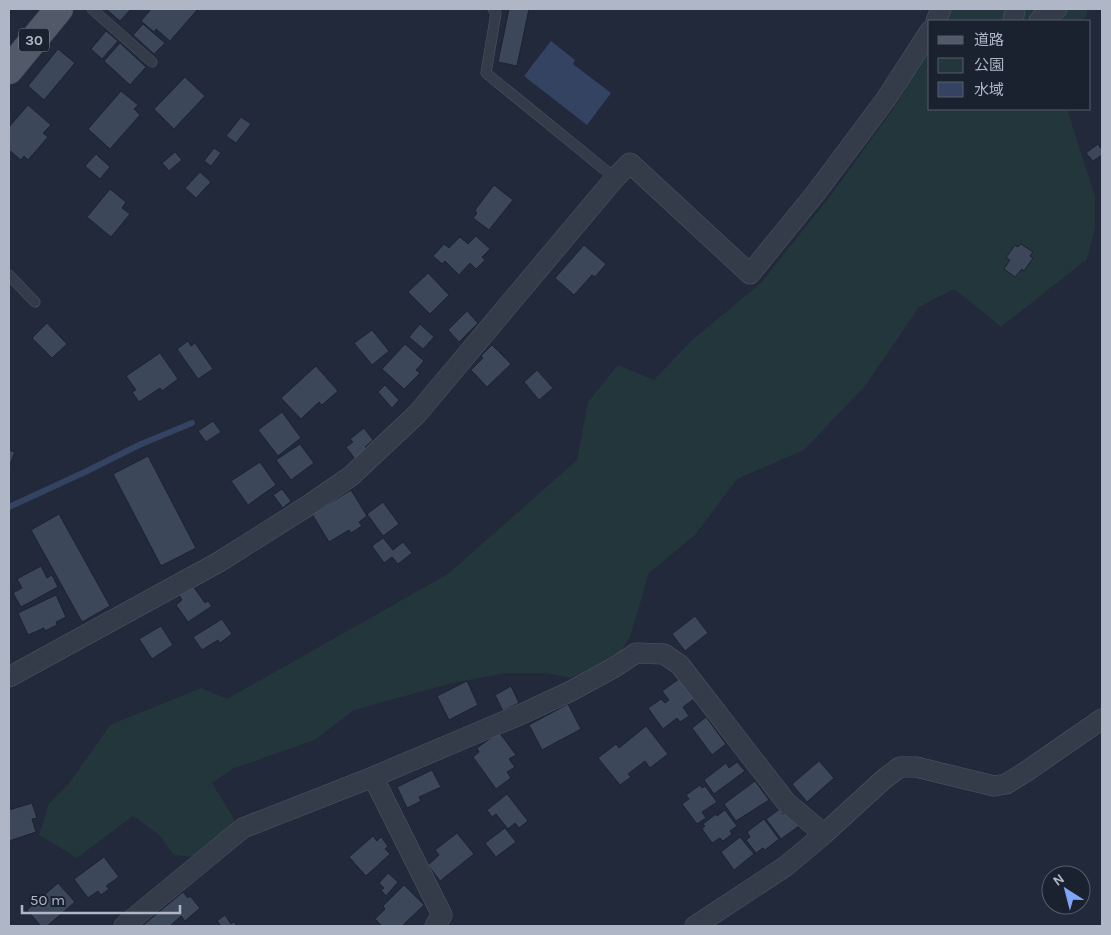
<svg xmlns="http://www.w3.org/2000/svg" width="1111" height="935" font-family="Karla,'Noto Sans JP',sans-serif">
<rect width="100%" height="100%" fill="#21293a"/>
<path fill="#23363b" d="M 950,9 L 1087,9 L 1087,16 L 1081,21 L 943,21 Z
M 930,45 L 930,109 L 1067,109 L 1095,196 L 1095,228 L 1087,259 L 1001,327 L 954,289 L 919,307 L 865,386 L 804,450 L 737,479 L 695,535 L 649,573 L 630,637 L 619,654 L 571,678 L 545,673 L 506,673 L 452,683 L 354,710 L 315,740 L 232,769 L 212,783 L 235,821 L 194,857 L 174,855 L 159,835 L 133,816 L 77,858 L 39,835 L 49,803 L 68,785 L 110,725 L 201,688 L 227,699 L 448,574 L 577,460 L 588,402 L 618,365 L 654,380 L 693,339 L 761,283 L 834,191 L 898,102 Z"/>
<path fill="#344362" d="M 551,41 L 575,60 L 573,64 L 611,93 L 587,125 L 524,76 Z"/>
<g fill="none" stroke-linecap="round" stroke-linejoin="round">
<path stroke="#344362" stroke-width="6" d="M 9,507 L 87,471 L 139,445 L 192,423"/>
</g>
<path fill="#3c4759" stroke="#1c2331" d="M 106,9 L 131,9 L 120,21 Z
M 151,9 L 198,9 L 170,41 L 156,29 L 154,32 L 141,21 Z
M 509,9 L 529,9 L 517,66 L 498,62 Z
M 143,24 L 165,43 L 154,54 L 133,35 Z
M 106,31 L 118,41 L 102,59 L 91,49 Z
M 120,43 L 146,67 L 130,85 L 104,61 Z
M 58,49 L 75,63 L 44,100 L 28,86 Z
M 185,77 L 205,96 L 174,129 L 154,109 Z
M 121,91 L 138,105 L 134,109 L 140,115 L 110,149 L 88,129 Z
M 28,105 L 51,125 L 43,133 L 48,137 L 28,160 L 24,156 L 21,160 L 9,150 L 9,127 Z
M 241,117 L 251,124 L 236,143 L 226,136 Z
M 1098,144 L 1102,150 L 1102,155 L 1093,161 L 1086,153 Z
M 214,148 L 221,153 L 211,166 L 204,161 Z
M 175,152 L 182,160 L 169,171 L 162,163 Z
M 96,154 L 110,167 L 100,179 L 85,166 Z
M 200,172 L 211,182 L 196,198 L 185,188 Z
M 494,185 L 513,200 L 489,230 L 473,218 L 477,213 L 475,210 Z
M 110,189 L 126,202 L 122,208 L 130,214 L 111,237 L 87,217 Z
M 476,236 L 490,249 L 482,257 L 485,260 L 476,269 L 470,263 L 459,275 L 445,261 L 442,264 L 433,256 L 444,244 L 449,248 L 460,237 L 468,244 Z
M 1021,244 L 1033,252 L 1030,256 L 1033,258 L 1024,271 L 1022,269 L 1015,277 L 1004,269 L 1010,260 L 1006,258 L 1015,245 L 1018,247 Z
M 584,245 L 606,264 L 595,277 L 592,275 L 574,295 L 555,278 Z
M 428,273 L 449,295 L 430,314 L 408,292 Z
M 467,311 L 478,323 L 459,342 L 448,330 Z
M 47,323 L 67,344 L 52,358 L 32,338 Z
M 420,324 L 434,337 L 423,349 L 409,337 Z
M 372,330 L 389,351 L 372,365 L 354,343 Z
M 188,341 L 191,346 L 195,343 L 213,369 L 198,379 L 177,349 Z
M 405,344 L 424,361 L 416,370 L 420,373 L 404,389 L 382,369 Z
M 492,345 L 511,364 L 487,387 L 471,370 L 483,358 L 481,356 Z
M 160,353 L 178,379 L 162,391 L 160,388 L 139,402 L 132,392 L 136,390 L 126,376 Z
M 316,366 L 338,391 L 322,405 L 319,402 L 301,419 L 281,398 Z
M 537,370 L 553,388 L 539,400 L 524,382 Z
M 385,385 L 399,400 L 392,408 L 378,392 Z
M 282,412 L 301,438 L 278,456 L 258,430 Z
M 213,421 L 221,432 L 206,442 L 198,431 Z
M 364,428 L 373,440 L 365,447 L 367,449 L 355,459 L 346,447 L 353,442 L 350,439 Z
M 300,444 L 314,463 L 291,480 L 276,460 Z
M 9,450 L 15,452 L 9,467 Z
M 148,456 L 196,548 L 161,566 L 113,474 Z
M 260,462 L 276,485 L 248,505 L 231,481 Z
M 282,489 L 291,501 L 283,508 L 273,495 Z
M 351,490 L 367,516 L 359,522 L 362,526 L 351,533 L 349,530 L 329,542 L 312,514 Z
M 383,502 L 399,524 L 383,536 L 367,514 Z
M 59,514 L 110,606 L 82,622 L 31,530 Z
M 383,538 L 393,550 L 403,542 L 412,553 L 398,564 L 392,557 L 384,563 L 372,546 Z
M 41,566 L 47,578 L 52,575 L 58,587 L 21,607 L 13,593 L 22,588 L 17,579 Z
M 193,586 L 205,603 L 208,601 L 212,606 L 188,622 L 176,605 L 182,600 L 179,595 Z
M 56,595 L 66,617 L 56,622 L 57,625 L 45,631 L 44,628 L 28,635 L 18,613 Z
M 695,616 L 708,633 L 685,651 L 672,634 Z
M 222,619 L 232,634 L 220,643 L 218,640 L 202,650 L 193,637 Z
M 161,626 L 173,645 L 152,659 L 139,639 Z
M 679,679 L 694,699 L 683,707 L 689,716 L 680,722 L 677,718 L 663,729 L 648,708 L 661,699 L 665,703 L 669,700 L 662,691 Z
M 467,681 L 478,705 L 449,720 L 437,696 Z
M 511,686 L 519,703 L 503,711 L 495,695 Z
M 568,704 L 581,729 L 542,750 L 529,725 Z
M 706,717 L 726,744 L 712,755 L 692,728 Z
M 646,726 L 668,754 L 650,768 L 645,761 L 628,774 L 631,777 L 620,785 L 598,758 L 616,744 L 619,748 Z
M 499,732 L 516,755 L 509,759 L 515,767 L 507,772 L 511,778 L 496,789 L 473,757 L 479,752 L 477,748 Z
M 819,761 L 834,778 L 807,802 L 792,784 Z
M 737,762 L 745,771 L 714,794 L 704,780 L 726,763 L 729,768 Z
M 432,770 L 441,787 L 419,797 L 421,801 L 407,808 L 397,787 Z
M 755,781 L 769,800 L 736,821 L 724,804 Z
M 700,785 L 702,788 L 705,786 L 717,802 L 702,812 L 706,818 L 697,824 L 682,804 L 689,799 L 686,795 Z
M 507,794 L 528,821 L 519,828 L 515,823 L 508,829 L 496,814 L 492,817 L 487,810 Z
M 32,803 L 37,818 L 32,819 L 36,832 L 9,841 L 9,810 Z
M 780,809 L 783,814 L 788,811 L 799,826 L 781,839 L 766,819 Z
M 725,810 L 737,826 L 730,831 L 732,834 L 723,841 L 720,838 L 712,843 L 702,829 L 705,826 L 703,824 L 716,814 L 717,816 Z
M 764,819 L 779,839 L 765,850 L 763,848 L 756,853 L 746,840 L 750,837 L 747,832 Z
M 505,828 L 516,842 L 496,857 L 485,843 Z
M 457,833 L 474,854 L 440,881 L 428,865 L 439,855 L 435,850 Z
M 373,836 L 377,841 L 381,837 L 388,846 L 385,849 L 390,854 L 366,876 L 349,857 Z
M 740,837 L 754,854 L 734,870 L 721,852 Z
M 104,857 L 119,877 L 106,886 L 109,889 L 101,895 L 98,891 L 88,898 L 74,879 Z
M 388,873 L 398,882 L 386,896 L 381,890 L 384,888 L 379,883 Z
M 58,883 L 75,902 L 47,926 L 41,926 L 27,910 Z
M 404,885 L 424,905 L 402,926 L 382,926 L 375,919 L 385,909 L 383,906 Z
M 183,892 L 188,898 L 190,896 L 200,908 L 185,921 L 181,916 L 171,925 L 173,926 L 142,926 Z
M 225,915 L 231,924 L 234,922 L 237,926 L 221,926 L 217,921 Z"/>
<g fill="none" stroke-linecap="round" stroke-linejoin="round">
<defs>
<path id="service" d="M 92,9 L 152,62
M 493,9 L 496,13 L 486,73 L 615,178
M 9,275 L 35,302"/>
<path id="minor" d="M 936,21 L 941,9
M 1013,21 L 1015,9
M 1039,21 L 1043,17 L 1057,9
M 9,677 L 219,562 L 306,507 L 351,476 L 417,414 L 615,178 L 630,163 L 750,274 L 815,194 L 886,99 L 930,31
M 373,777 L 442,915 L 435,926
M 124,926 L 243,828 L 373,777 L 524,713 L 571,691 L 615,667 L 636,653 L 664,654 L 680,665 L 786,802 L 824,834
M 695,926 L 786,866 L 824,834 L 884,779 L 900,767 L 916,767 L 994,786 L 1006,784 L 1027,771 L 1102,719"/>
<path id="primary" d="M 9,70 L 59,9"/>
</defs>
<use href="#service" stroke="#4f5665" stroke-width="11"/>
<use href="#minor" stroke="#4f5665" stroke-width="21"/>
<use href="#primary" stroke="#3e4553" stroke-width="29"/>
<use href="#service" stroke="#343c4a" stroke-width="10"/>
<use href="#minor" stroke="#343c4a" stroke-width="20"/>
<use href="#primary" stroke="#525a6a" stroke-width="28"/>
</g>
<g text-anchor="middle" stroke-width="4.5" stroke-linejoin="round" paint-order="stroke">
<rect fill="#1a212f" stroke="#828999" stroke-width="1" x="19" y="28.5" width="30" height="23" rx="4"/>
<g font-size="14" font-weight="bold" fill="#afb6c6">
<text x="34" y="45">30</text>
</g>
</g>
<rect width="1111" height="935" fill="none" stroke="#afb6c6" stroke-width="20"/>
<rect x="928" y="20" width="162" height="90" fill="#1a212f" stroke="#565d6b"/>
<rect x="938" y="36" width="25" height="8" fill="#525a6a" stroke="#565d6b"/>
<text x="974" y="45" font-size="15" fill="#afb6c6">道路</text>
<rect x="938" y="58" width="25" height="15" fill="#23363b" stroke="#565d6b"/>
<text x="974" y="70" font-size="15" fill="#afb6c6">公園</text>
<rect x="938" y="82" width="25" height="15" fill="#344362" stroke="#565d6b"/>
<text x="974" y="95" font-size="15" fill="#afb6c6">水域</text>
<g transform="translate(1066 890) rotate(324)"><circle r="24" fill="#1a212f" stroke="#565d6b"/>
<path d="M0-4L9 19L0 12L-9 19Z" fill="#80a5fa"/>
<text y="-8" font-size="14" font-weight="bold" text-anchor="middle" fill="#afb6c6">N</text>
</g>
<path d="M22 905v8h158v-8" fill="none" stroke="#afb6c6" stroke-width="2.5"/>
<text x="30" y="905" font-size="15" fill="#afb6c6" stroke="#1a212f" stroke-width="4" paint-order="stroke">50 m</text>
</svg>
